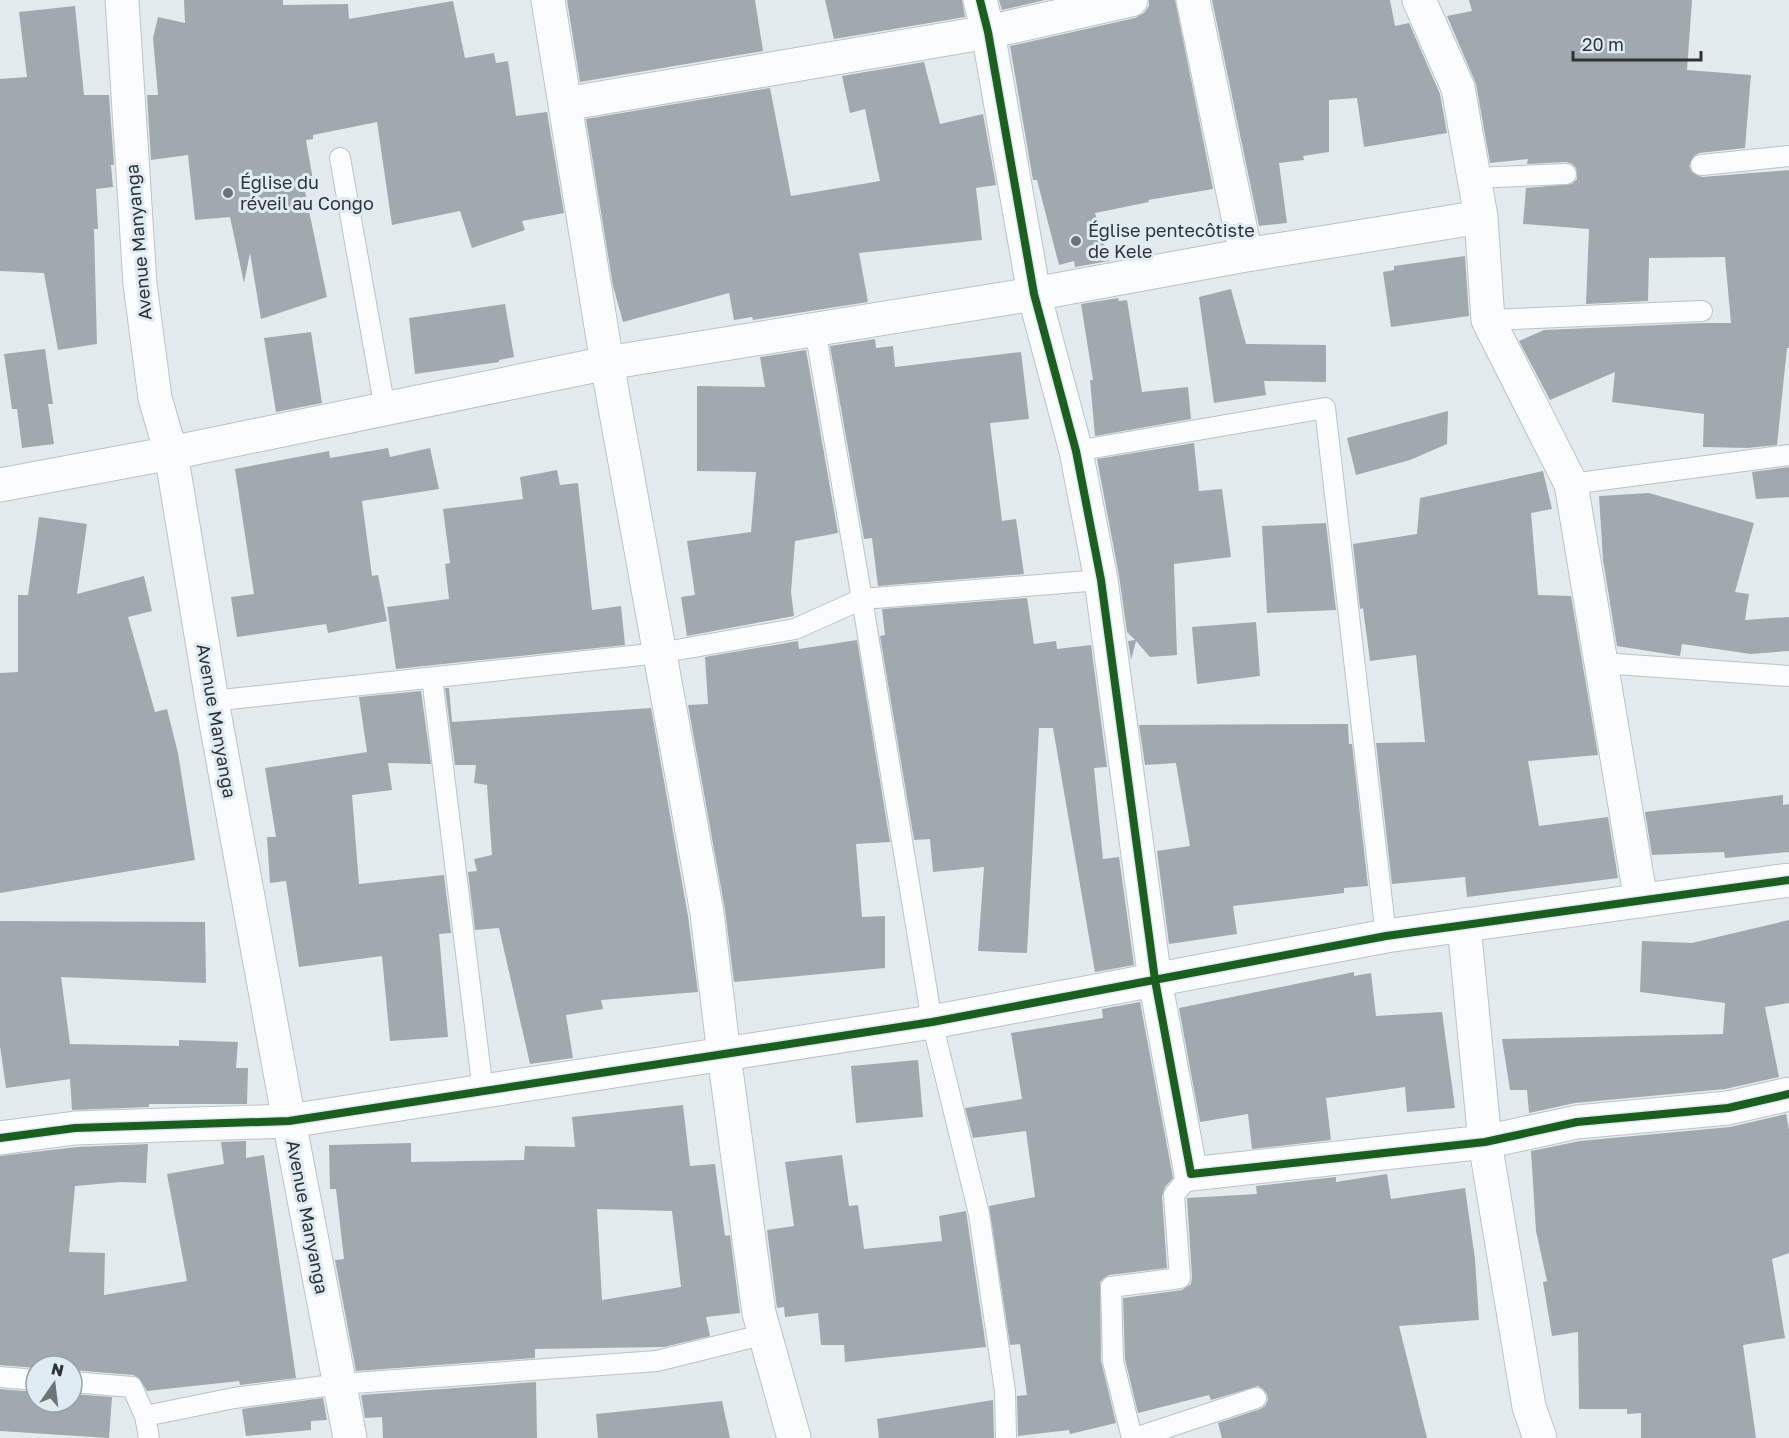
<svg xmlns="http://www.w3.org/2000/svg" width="1789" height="1438" font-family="'Golos Text',sans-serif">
<rect width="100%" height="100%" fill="#e4ebef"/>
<path fill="#a0a9ae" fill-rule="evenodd" d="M 184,0 L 283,0 L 283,5 L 348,4 L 349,19 L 453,1 L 465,58 L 494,53 L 496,63 L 508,61 L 516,116 L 547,112 L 564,213 L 522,221 L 525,230 L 472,248 L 460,211 L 392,225 L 377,122 L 313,135 L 313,139 L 306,140 L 313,180 L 303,182 L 327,297 L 261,319 L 250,253 L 244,283 L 230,217 L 195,220 L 188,155 L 151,160 L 147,95 L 158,95 L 153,38 L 158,17 L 185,23 Z
M 567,0 L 755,0 L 763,51 L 580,82 Z
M 825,0 L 962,0 L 965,17 L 834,39 Z
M 999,0 L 1045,0 L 1002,10 Z
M 1149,0 L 1175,0 L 1213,189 L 1148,200 L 1149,202 L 1095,213 L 1109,261 L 1075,267 L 1074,261 L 1059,265 L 1037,180 L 1033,180 L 1010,46 L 1135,18 L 1144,13 L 1149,6 Z
M 1212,0 L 1390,0 L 1395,26 L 1409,23 L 1440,94 L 1447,133 L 1364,147 L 1357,98 L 1329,100 L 1329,152 L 1303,156 L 1304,160 L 1279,163 L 1287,223 L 1259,226 Z
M 1469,0 L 1692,0 L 1687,70 L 1751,75 L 1745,148 L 1699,153 L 1694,156 L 1689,166 L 1692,172 L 1702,177 L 1789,170 L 1789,348 L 1787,348 L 1777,445 L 1747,448 L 1703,447 L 1704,414 L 1612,402 L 1615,372 L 1550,400 L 1519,341 L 1544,330 L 1704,323 L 1731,323 L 1725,257 L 1649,258 L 1648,301 L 1586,304 L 1589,229 L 1523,224 L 1526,188 L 1572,184 L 1577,179 L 1576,168 L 1572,164 L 1566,162 L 1527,164 L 1528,159 L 1490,163 L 1476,84 L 1447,16 L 1472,11 Z
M 75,6 L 84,95 L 109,95 L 114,165 L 111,165 L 113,187 L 96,189 L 98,229 L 94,229 L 97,344 L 58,350 L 44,273 L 0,271 L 0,79 L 27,77 L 19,12 Z
M 924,62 L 940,124 L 983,114 L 996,185 L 976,188 L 982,240 L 859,253 L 868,302 L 753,320 L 752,317 L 734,320 L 729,293 L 623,322 L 613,286 L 586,119 L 770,88 L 791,196 L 880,181 L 865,109 L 850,113 L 842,76 Z
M 1465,256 L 1469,316 L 1391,327 L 1383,272 L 1394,270 L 1394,266 Z
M 1231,289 L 1246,344 L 1326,345 L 1326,382 L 1264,381 L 1266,395 L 1214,403 L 1199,297 Z
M 1118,298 L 1119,301 L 1127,300 L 1142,392 L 1188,387 L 1191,419 L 1095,436 L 1090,380 L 1093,380 L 1081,304 Z
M 505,304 L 514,357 L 499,360 L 499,362 L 415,374 L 409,318 Z
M 311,332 L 322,403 L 276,412 L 264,338 Z
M 875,339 L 876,348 L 893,346 L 895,367 L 1021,352 L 1029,419 L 990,423 L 1002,521 L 1016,519 L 1024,574 L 878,586 L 872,538 L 864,539 L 830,346 Z
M 45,349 L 53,404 L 48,404 L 54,444 L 22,448 L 17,409 L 12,409 L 4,354 Z
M 806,350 L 838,533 L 795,541 L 791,592 L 794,616 L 687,636 L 681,597 L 695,595 L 687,541 L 751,532 L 756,472 L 697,471 L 697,386 L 765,387 L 760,357 Z
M 1448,411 L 1447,444 L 1410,460 L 1356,475 L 1347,438 Z
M 1194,443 L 1199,491 L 1222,489 L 1231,557 L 1174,564 L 1177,655 L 1150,657 L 1136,641 L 1131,660 L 1128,641 L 1135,640 L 1127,632 L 1119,576 L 1097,459 Z
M 388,448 L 390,457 L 430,448 L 439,489 L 362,501 L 372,576 L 378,575 L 387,621 L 328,633 L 326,624 L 237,637 L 231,597 L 254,594 L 235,469 L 329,451 L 330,458 Z
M 1789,467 L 1789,497 L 1756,499 L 1752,472 Z
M 557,470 L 560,485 L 578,483 L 592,610 L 621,606 L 625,645 L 396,669 L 387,607 L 449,599 L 445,564 L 450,563 L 443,509 L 523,499 L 520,477 Z
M 1543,471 L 1552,509 L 1531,513 L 1538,595 L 1571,596 L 1598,755 L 1528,761 L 1539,826 L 1608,817 L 1618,878 L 1467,897 L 1465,877 L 1392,884 L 1376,743 L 1425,742 L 1416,655 L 1370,661 L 1363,608 L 1360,609 L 1353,544 L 1417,534 L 1420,498 Z
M 1649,493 L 1754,523 L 1735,592 L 1749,594 L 1745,620 L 1789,617 L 1789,651 L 1751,654 L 1682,644 L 1680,656 L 1617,646 L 1603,560 L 1599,496 Z
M 39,517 L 87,524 L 77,594 L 144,576 L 152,611 L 128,617 L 155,712 L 167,709 L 178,753 L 195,860 L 0,893 L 0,673 L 18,672 L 18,595 L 28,595 Z
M 1326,523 L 1336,610 L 1267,613 L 1262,526 Z
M 1027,598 L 1034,644 L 1056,641 L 1057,649 L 1091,645 L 1107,767 L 1094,768 L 1103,859 L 1119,857 L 1134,965 L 1095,972 L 1053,728 L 1039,728 L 1027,953 L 978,951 L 984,867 L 933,872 L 930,839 L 914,840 L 880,636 L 885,635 L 882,609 Z
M 1256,622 L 1260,676 L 1197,684 L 1192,627 Z
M 857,640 L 890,842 L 856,844 L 862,917 L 885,916 L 885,968 L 734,982 L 725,910 L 688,705 L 708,704 L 705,657 L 798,641 L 799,649 Z
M 445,688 L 449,688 L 452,722 L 651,708 L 688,916 L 698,992 L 601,1000 L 603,1009 L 566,1015 L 573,1058 L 530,1064 L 499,928 L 475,930 L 468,872 L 477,871 L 474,859 L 492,855 L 487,785 L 474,783 L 476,765 L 455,765 Z
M 421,691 L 431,764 L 388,763 L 392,790 L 352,795 L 359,884 L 444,875 L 451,933 L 439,934 L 448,1037 L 390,1041 L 382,956 L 299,967 L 286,881 L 270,883 L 267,837 L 276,837 L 265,768 L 367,752 L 359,697 Z
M 1348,724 L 1349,744 L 1352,744 L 1368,886 L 1344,888 L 1344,893 L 1233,906 L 1237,934 L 1169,944 L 1157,851 L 1190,846 L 1176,763 L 1145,765 L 1139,725 Z
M 1783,795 L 1783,805 L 1789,804 L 1789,852 L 1725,858 L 1724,852 L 1652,855 L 1645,812 Z
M 1789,920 L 1789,1003 L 1765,1007 L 1779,1077 L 1725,1089 L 1575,1103 L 1529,1113 L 1527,1090 L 1510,1090 L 1502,1039 L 1723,1034 L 1725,1003 L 1640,992 L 1642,941 L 1692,943 Z
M 0,921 L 205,922 L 206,983 L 61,977 L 70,1044 L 179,1046 L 179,1040 L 238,1042 L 236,1068 L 248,1068 L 247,1104 L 149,1104 L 149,1107 L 72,1110 L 70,1079 L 6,1088 L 0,1046 Z
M 1354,972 L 1354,976 L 1371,973 L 1376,1016 L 1442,1012 L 1455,1108 L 1407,1112 L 1405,1087 L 1326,1098 L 1331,1140 L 1252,1149 L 1248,1114 L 1200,1122 L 1179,1008 Z
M 1140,1002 L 1173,1178 L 1165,1187 L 1162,1196 L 1167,1268 L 1109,1275 L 1104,1278 L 1100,1282 L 1101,1361 L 1116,1423 L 1070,1434 L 1069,1430 L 1018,1436 L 1017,1396 L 1027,1395 L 1020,1344 L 1010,1345 L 989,1206 L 1035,1197 L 1026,1131 L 973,1138 L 965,1108 L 1022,1099 L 1011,1033 L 1103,1018 L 1102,1009 Z
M 918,1060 L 923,1117 L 856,1123 L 851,1066 Z
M 683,1105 L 690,1166 L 715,1164 L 725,1236 L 730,1235 L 740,1313 L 706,1317 L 710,1336 L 664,1347 L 535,1349 L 535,1358 L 356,1371 L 335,1260 L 344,1259 L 336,1189 L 330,1189 L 329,1145 L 411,1143 L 411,1162 L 524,1160 L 525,1146 L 575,1147 L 572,1117 ZM 597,1209 L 672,1211 L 681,1287 L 602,1300 Z
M 1786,1114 L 1789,1130 L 1789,1253 L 1772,1259 L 1785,1338 L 1743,1345 L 1756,1438 L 1641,1438 L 1641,1413 L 1627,1414 L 1627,1409 L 1579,1409 L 1578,1332 L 1552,1336 L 1543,1282 L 1547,1281 L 1536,1231 L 1531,1151 L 1580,1141 L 1730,1127 Z
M 246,1141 L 246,1158 L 264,1155 L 296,1378 L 240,1385 L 239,1381 L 147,1391 L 139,1378 L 133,1375 L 72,1370 L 72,1366 L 36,1366 L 36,1368 L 0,1365 L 0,1156 L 77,1147 L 148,1144 L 146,1183 L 121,1182 L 75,1186 L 69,1252 L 105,1253 L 104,1295 L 187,1281 L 167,1174 L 224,1164 L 221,1142 Z
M 842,1155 L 849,1206 L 858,1205 L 864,1249 L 942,1241 L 939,1216 L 966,1211 L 986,1347 L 845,1362 L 844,1345 L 821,1345 L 818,1313 L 785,1317 L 784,1307 L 777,1308 L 767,1230 L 794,1226 L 785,1162 Z
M 1387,1174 L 1391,1199 L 1465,1188 L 1475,1259 L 1479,1320 L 1399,1326 L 1427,1438 L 1222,1438 L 1218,1423 L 1260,1409 L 1265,1406 L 1268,1400 L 1267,1394 L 1263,1389 L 1258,1386 L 1211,1400 L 1209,1395 L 1138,1413 L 1125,1359 L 1123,1298 L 1182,1290 L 1191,1284 L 1192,1277 L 1187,1198 L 1257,1194 L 1256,1186 L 1336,1177 L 1336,1182 Z
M 536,1382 L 537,1438 L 383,1438 L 382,1417 L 365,1418 L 361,1395 Z
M 0,1389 L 36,1392 L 36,1402 L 72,1402 L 72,1394 L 112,1397 L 109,1438 L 0,1431 Z
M 323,1398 L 327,1420 L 311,1421 L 311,1430 L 246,1436 L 242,1409 Z
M 993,1400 L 994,1438 L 879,1438 L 877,1419 Z
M 722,1401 L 730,1438 L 598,1438 L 596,1414 Z"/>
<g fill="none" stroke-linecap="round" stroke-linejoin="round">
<defs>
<path id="service" d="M 340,158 L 385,409
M 1701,165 L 1789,156
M 1474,178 L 1566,174
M 1488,320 L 1702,311
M 815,329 L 862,599 L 932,1022 L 979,1214 L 1005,1391 L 1006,1438
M 1076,451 L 1325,408 L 1386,936
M 1571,484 L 1789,455
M 1601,663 L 1789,676
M 432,678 L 483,1091
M 212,701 L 660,653 L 795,629 L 862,599 L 1101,580
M 0,1377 L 36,1380
M 72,1382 L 132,1387 L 145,1416
M 149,1438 L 145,1416 L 234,1398 L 340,1384 L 657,1361 L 766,1334
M 1132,1438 L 1113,1361 L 1111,1287 L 1180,1278 L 1174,1195 L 1191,1174
M 1135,1438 L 1256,1398"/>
<path id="minor" d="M 122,0 L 140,284 L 155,398 L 171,453 L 212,701 L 289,1121 L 350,1438
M 548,0 L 607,363 L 707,913 L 724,1055 L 759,1313 L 794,1438
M 980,0 L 988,32 L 1034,294 L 1076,451 L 1101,580 L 1155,980 L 1191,1174 L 1485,1142 L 1577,1122 L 1728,1108 L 1789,1094
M 1193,0 L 1246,255
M 1419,0 L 1458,88 L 1481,217 L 1488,320 L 1571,484 L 1641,901
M 565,104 L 988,32 L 1131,0
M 0,485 L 171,453 L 607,363 L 1034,294 L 1246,255 L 1481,217
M 1464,925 L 1485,1142 L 1529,1407 L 1540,1438
M 0,1138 L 75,1128 L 289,1121 L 932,1022 L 1386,936 L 1789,880"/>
</defs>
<use href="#service" stroke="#bdc2c5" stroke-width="22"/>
<use href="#minor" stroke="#bdc2c5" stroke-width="35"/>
<use href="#service" stroke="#fbfcfd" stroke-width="20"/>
<use href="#minor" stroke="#fbfcfd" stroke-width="33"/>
<defs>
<path id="cycleway" d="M 980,0 L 988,32 L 1034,294 L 1076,451 L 1101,580 L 1155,980 L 1191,1174 L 1485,1142 L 1577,1122 L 1728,1108 L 1789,1094
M 0,1138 L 75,1128 L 289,1121 L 932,1022 L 1386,936 L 1789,880"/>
</defs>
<use href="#cycleway" stroke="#e0ecf3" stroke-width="11"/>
<use href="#cycleway" stroke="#1b5e20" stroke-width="8"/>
</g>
<g fill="#6e7376" stroke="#e0ecf3" stroke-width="2">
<circle cx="228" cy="193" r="6"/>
<circle cx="1076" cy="241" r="6"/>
</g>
<g text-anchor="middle" stroke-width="6" stroke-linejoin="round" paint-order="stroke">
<g font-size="18" fill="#2e3235" stroke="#e0ecf3" text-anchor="start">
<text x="240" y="189">Église du<tspan x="240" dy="21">réveil au Congo</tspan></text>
<text x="1088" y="237">Église pentecôtiste<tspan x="1088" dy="21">de Kele</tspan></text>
</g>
<g font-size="18" fill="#2e3235" stroke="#e0ecf3">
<text transform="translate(139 242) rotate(-95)" y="6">Avenue Manyanga</text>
<text transform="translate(216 721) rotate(80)" y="6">Avenue Manyanga</text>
<text transform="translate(307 1217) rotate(79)" y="6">Avenue Manyanga</text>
</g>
</g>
<g transform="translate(54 1384) rotate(14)"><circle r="28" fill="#e0ecf3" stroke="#99a2a7" stroke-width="1.5"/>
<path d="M0-4.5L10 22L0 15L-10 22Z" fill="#6e7376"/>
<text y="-9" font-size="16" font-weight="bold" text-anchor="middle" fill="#2e3235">N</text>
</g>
<path d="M1573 51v9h128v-9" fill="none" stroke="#2e3235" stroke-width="3"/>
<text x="1582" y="51" font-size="18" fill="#2e3235" stroke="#e0ecf3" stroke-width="4.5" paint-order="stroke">20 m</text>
</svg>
